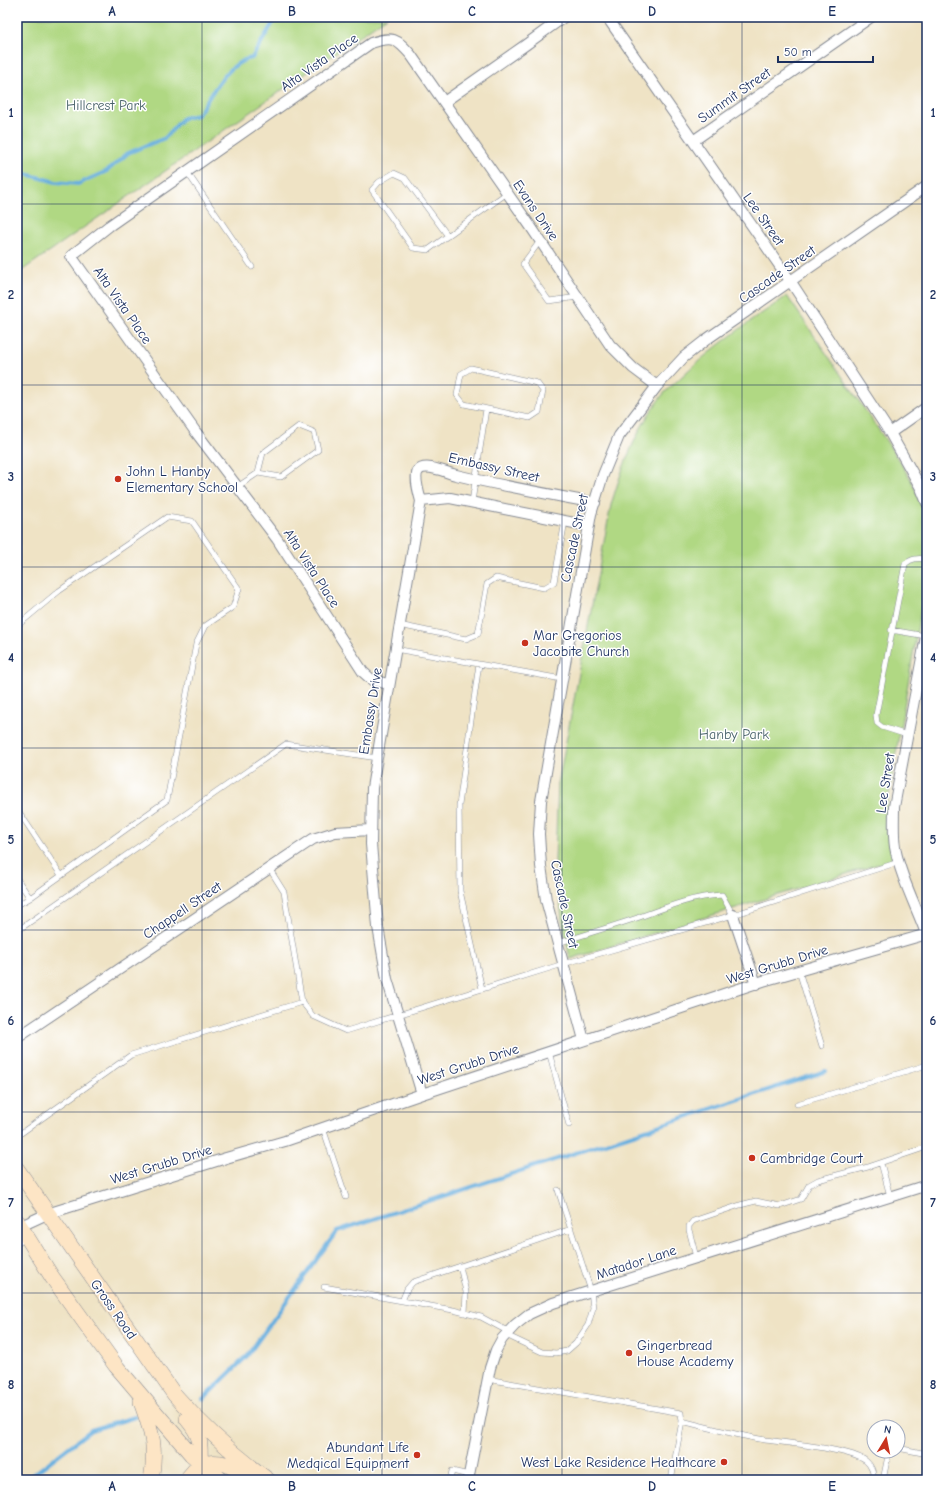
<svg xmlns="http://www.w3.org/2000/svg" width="944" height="1497" font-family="'Comic Neue',sans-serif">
<rect width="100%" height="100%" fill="#fff"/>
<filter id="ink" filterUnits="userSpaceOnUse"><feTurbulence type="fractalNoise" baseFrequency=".025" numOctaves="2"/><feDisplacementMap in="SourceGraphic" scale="8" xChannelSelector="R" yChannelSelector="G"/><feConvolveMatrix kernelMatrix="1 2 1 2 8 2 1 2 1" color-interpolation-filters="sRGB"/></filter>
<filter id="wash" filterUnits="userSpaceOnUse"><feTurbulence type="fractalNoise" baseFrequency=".012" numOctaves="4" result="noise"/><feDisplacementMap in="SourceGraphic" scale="16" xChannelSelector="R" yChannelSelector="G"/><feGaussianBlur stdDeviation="0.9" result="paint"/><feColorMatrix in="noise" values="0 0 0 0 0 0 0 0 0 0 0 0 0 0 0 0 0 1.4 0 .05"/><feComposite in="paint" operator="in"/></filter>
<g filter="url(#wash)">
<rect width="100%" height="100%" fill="#efe3c5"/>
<path fill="#b0d883" stroke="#668470" d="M 17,17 L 387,17 L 17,274 Z
M 787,296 L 885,439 L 910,478 L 922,505 L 927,525 L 927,573 L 887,806 L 887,831 L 895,859 L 570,959 L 562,919 L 555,860 L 558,784 L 611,505 C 622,468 636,429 661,397 C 665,391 672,386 678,380 C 711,348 749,322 787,296 Z"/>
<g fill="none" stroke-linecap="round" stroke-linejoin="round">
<path stroke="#67afdf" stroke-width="4" d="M 17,174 L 19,175 L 26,174 L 56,182 L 78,184 L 107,171 L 128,153 L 165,138 L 183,118 L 198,115 C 210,96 228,61 252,58 L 274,21
M 203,1399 L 247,1356 L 337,1231 L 826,1071
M 26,1480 L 91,1430 L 135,1417"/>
</g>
</g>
<g filter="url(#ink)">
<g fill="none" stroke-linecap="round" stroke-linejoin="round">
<defs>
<path id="lane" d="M 187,172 L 252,267
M 448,236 L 405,178 L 394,173 L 379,182 L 372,190 L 413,248 L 428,250 C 454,231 481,212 507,193
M 540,241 L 523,264 L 549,301 L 578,297
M 471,368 L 537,383 L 543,391 L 539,412 L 530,418 L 464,404 L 457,395 L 461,374 Z
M 237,487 L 258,473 L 263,453 L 299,426 L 314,432 L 318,450 L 281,477 L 258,473
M 472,502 L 486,409
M 399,625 L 466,639 L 478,634 L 487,584 L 496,578 L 544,588 L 554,582 L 565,521
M 17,626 L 59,591 L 167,517 L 192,521 L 239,589 L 233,607 L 205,626 L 196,644 L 167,800 L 30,898 L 17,905
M 891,630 L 926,636
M 395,649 L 562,679
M 479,664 L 459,805 L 460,891 L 482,989
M 907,735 L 882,727 L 877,723 L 876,715 L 905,564 C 912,558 918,558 927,559
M 17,809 L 61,875
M 269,868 L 284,892 L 302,1002 L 313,1016 L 346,1031 L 563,964 L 733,915 L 899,862
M 17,879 L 30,898
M 17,931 L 286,744 L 377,758
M 558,943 C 584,935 610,927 637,918 C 664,908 693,896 722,895 L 733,915
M 799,971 L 822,1046
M 549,1052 L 569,1125
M 797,1104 L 927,1065
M 323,1128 L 346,1197
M 17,1136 L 131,1055 L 302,1002
M 881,1163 L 890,1196
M 17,1244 L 25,1238
M 696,1257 L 689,1230 L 689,1226 L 693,1221 L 740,1205 L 756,1201 L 780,1206 L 801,1199 L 809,1185 L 818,1180 L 868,1167 L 927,1147
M 460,1266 L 466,1292 L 465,1313
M 324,1287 L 453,1310 L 481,1317 L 509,1332
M 402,1301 L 407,1289 L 413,1282 L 571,1229
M 506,1335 L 542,1352 L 556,1353 L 567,1351 L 576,1343 L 588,1325 L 593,1308 L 591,1291 L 558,1190
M 487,1379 L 681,1413 L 682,1421 L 671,1480
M 682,1421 C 709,1428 737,1435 765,1440 C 787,1443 851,1449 866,1461 C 872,1466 873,1472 874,1480
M 898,1448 L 927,1454
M 450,1480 L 452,1471 L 469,1475
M 883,1480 L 889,1451"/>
<path id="street" d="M 607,17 L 791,282 L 890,433 L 921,488 L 927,503
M 444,102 L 524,46 L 564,17
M 693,141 L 871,17
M 890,433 L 927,407
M 421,501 L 450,498 L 589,526
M 927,631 L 894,807 C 894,820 893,834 895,847 C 900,876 917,908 927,936
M 388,684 L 372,680 L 363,672 L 277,539 L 195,431 L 71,256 L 109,226 L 371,43 C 393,36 396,38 411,55 L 531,227 L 610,345 L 633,368 L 657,386
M 733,915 L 756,984
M 17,1038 L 313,839 L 335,832 L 371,830
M 584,1040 L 546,900 L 541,866 L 539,834 L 541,801 L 591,514 L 603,475 L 619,436 L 657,386 L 684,357 L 707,339 L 927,186
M 422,1094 L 387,979 L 378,927 L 371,844 L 372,788 L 377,758 L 421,501 C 419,494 414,477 418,471 C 425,462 447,473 456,475 C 502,486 548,494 595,503
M 21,1226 L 47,1214 L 226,1158 L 285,1141 L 422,1094 L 763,981 L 927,934
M 468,1480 L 490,1368 L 496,1350 L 502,1339 L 515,1325 L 529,1314 L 553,1303 L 927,1185"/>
<path id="secondary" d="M 17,1169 L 174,1394 C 202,1426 233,1454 268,1480
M 17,1221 L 52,1277 L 116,1366 L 191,1454 L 221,1480
M 141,1402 C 152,1432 157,1448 151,1480
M 187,1419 C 201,1436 201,1442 200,1464
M 200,1464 C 225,1459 232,1466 250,1480
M 186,1480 L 200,1464"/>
</defs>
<use href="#lane" stroke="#858992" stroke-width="6"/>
<use href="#street" stroke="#858992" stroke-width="12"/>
<use href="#secondary" stroke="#858992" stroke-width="16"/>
<use href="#lane" stroke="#fff" stroke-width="5"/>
<use href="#street" stroke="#fff" stroke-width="10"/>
<use href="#secondary" stroke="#fde5c5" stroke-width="15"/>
</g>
</g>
<path fill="none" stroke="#1b2f5e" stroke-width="1" stroke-opacity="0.55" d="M 202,17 L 202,1480M 382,17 L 382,1480M 562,17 L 562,1480M 742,17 L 742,1480M 17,204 L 927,204M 17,385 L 927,385M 17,567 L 927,567M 17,748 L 927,748M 17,930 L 927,930M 17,1112 L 927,1112M 17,1293 L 927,1293"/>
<g fill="#c8321e" stroke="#fff" stroke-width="1.5">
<circle cx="118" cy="479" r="4"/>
<circle cx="525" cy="643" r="4"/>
<circle cx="752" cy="1158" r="4"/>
<circle cx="629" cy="1353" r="4"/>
<circle cx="417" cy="1455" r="4"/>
<circle cx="724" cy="1462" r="4"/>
</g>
<g text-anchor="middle" stroke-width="3" stroke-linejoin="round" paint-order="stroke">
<g font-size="14" fill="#1b2f5e" stroke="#fff">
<text transform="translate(319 62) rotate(-35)" y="5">Alta Vista Place</text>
<text transform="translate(734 95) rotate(-35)" y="5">Summit Street</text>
<text transform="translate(536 210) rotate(56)" y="5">Evans Drive</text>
<text transform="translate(764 219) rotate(55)" y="5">Lee Street</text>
<text transform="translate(777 274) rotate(-35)" y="5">Cascade Street</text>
<text transform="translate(123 305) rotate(55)" y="5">Alta Vista Place</text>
<text transform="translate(494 467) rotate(13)" y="5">Embassy Street</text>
<text transform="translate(574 538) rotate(-78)" y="5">Cascade Street</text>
<text transform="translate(312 568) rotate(57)" y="5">Alta Vista Place</text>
<text transform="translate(370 711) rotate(-81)" y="5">Embassy Drive</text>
<text transform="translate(885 783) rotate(-81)" y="5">Lee Street</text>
<text transform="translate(565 904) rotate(78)" y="5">Cascade Street</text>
<text transform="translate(182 910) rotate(-34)" y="5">Chappell Street</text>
<text transform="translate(777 964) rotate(-17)" y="5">West Grubb Drive</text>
<text transform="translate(468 1064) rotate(-18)" y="5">West Grubb Drive</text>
<text transform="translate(161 1164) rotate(-17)" y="5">West Grubb Drive</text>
<text transform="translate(636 1262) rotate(-18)" y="5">Matador Lane</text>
<text transform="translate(114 1309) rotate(55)" y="5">Gross Road</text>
</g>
<g font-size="14" fill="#486269" stroke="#fff">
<text x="106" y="110">Hillcrest Park</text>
<text x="734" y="739">Hanby Park</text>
</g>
<g font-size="14" fill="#1b2f5e" stroke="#fff" text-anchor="start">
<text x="126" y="476">John L Hanby<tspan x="126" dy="16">Elementary School</tspan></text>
<text x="533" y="640">Mar Gregorios<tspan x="533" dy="16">Jacobite Church</tspan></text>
<text x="760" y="1163">Cambridge Court</text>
<text x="637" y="1350">Gingerbread<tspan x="637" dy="16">House Academy</tspan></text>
<text x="409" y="1452" text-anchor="end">Abundant Life<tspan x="409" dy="16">Medqical Equipment</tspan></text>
<text x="716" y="1467" text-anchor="end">West Lake Residence Healthcare</text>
</g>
</g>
<rect width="944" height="1497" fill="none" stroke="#fff" stroke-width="44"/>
<g transform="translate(886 1439) rotate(10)"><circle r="19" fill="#ffffff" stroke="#a4acbf"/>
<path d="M0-3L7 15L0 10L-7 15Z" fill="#c8321e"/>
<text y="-6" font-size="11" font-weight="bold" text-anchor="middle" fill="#1b2f5e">N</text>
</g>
<path d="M778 56v6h95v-6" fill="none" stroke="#1b2f5e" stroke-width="2"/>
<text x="784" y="56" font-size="12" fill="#1b2f5e" stroke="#ffffff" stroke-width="3" paint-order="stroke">50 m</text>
<rect x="22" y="22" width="900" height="1453" fill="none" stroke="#1b2f5e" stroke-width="1.5"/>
<g font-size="13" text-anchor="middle" font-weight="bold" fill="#1b2f5e">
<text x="112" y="16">A</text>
<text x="292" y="16">B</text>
<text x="472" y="16">C</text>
<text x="652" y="16">D</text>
<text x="832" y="16">E</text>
<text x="11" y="117">1</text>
<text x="933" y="117">1</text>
<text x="11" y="299">2</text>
<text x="933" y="299">2</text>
<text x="11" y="481">3</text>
<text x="933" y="481">3</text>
<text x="11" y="662">4</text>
<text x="933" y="662">4</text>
<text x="11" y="844">5</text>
<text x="933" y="844">5</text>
<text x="11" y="1025">6</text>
<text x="933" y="1025">6</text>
<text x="11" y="1207">7</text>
<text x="933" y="1207">7</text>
<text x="11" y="1389">8</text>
<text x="933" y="1389">8</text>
<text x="112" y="1491">A</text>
<text x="292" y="1491">B</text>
<text x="472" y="1491">C</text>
<text x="652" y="1491">D</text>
<text x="832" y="1491">E</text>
</g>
</svg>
